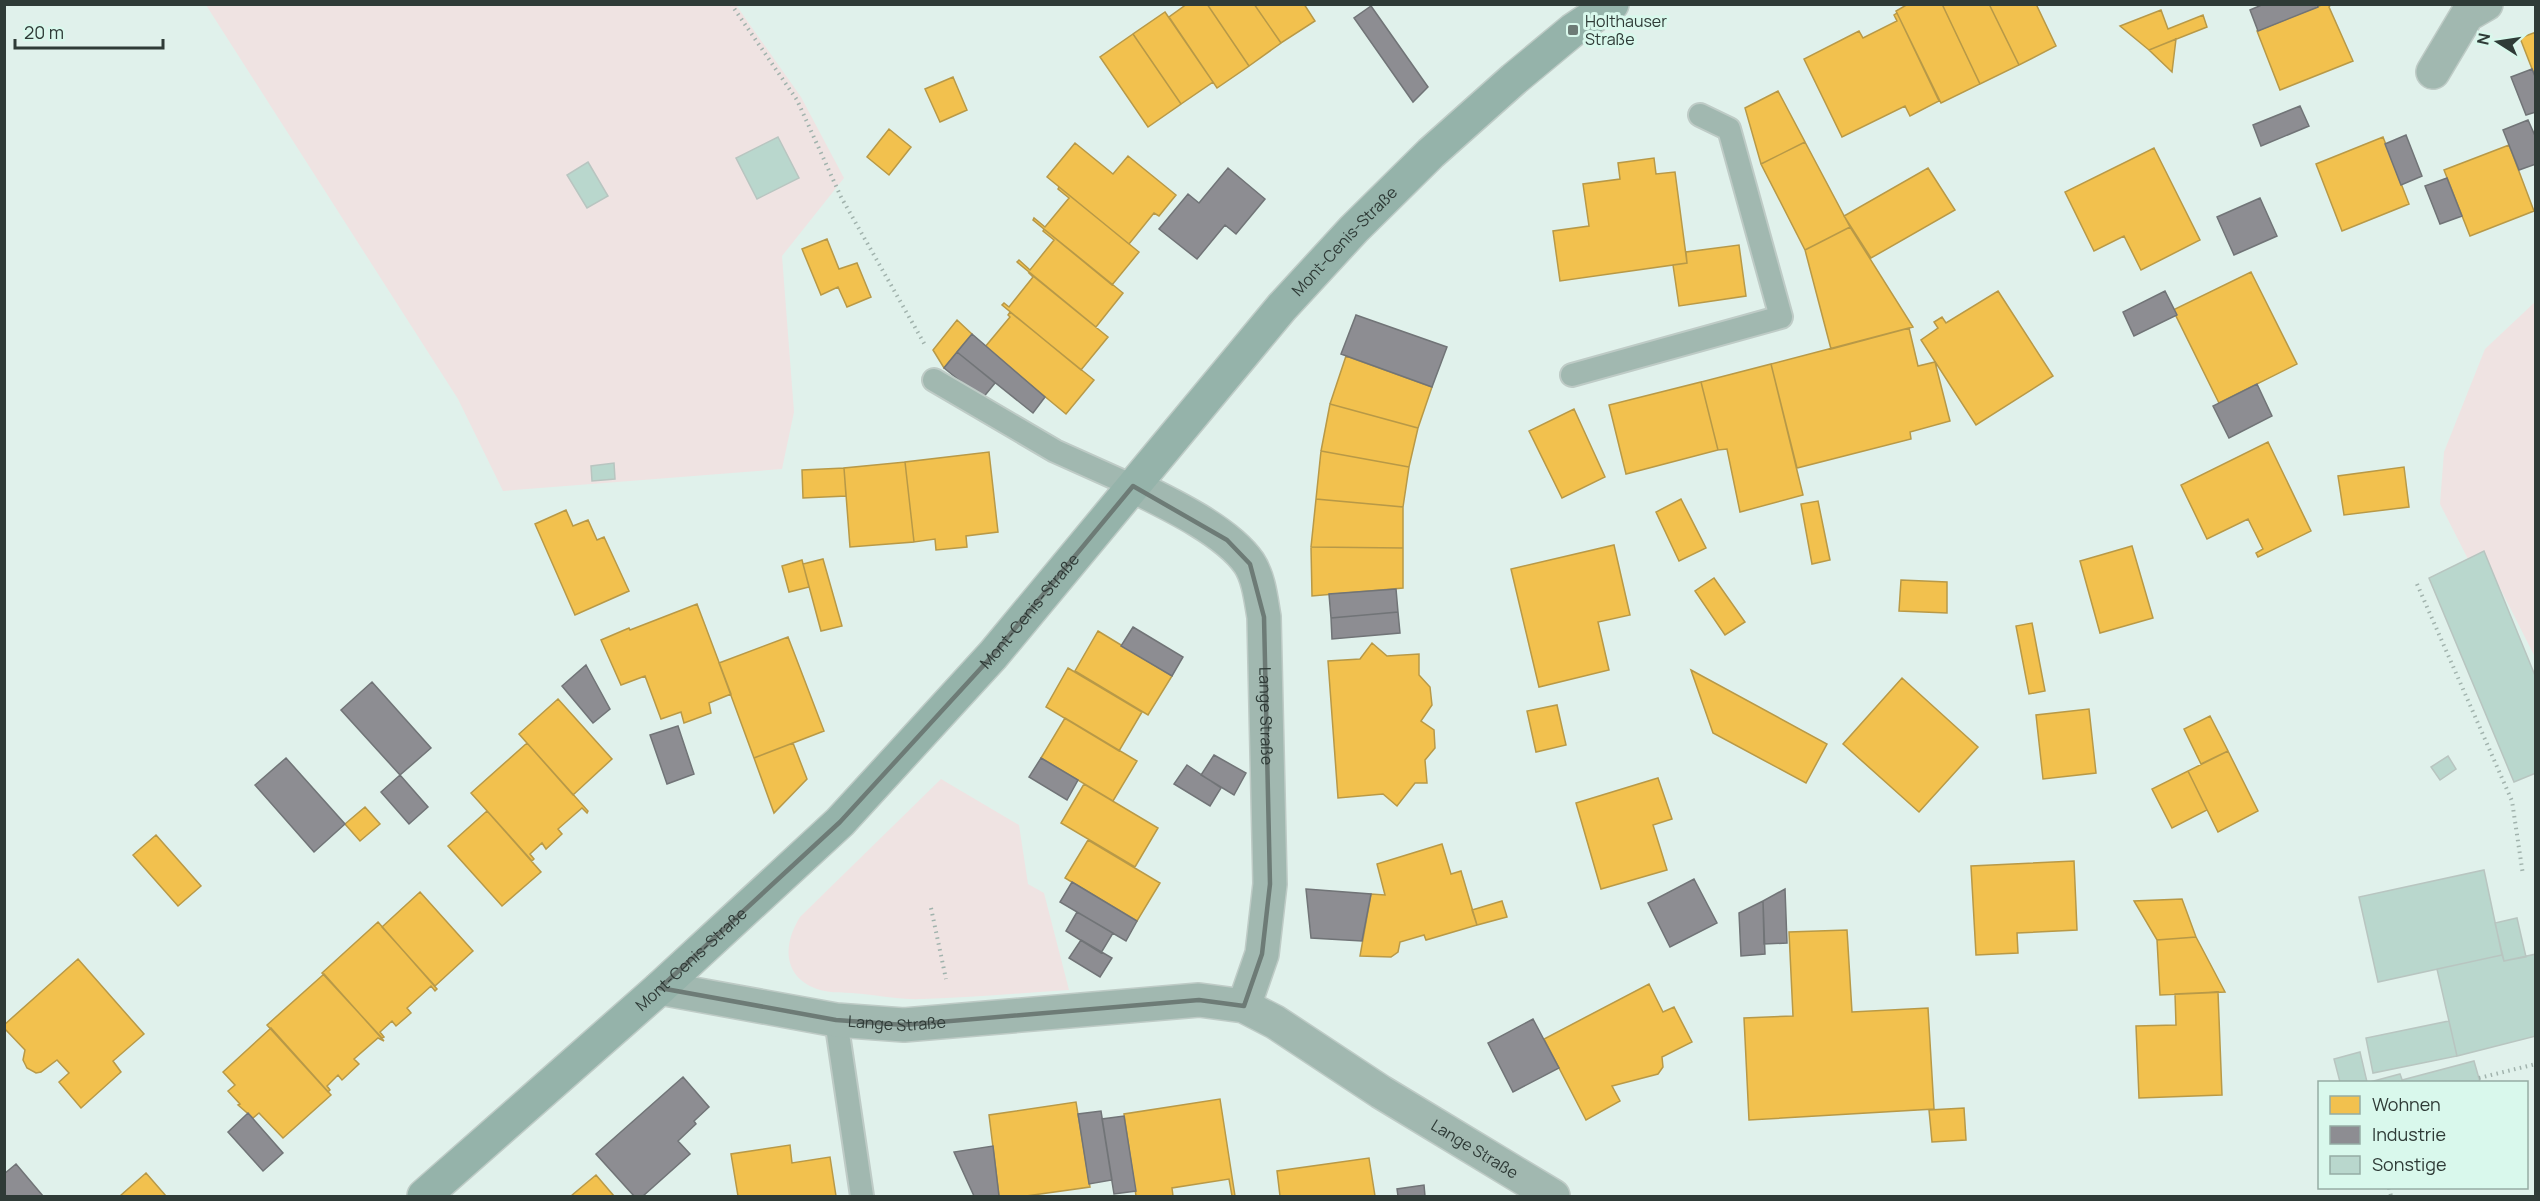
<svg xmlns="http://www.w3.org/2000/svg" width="2540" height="1201" font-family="Manrope,sans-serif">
<rect width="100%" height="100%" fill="#e0f1eb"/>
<path fill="#efe3e2" d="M 206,5 L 736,5 L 801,97 L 844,178 L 782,256 L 794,412 L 782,469 L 503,491 L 458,399 Z
M 2535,302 L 2535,657 L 2495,578 L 2484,551 L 2468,559 L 2440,504 L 2444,452 L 2485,349 Z
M 941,779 L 1019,825 L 1028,884 L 1044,893 L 1069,990 C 1020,993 971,998 922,999 C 903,1000 882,996 863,994 C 849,992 830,994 817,989 C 782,976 783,944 800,917 Z"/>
<path fill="#f2c14e" stroke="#b89947" stroke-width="1.5" d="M 1187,4 L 1207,4 L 1249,66 L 1217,88 L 1169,17 Z
M 1207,4 L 1254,4 L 1281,43 L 1249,66 Z
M 1254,4 L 1304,4 L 1315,21 L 1281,43 Z
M 1908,4 L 1942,4 L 1980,84 L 1941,103 L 1896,11 Z
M 1942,4 L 1989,4 L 2019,65 L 1980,84 Z
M 1989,4 L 2036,4 L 2056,46 L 2019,65 Z
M 2324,4 L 2331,4 L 2329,7 L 2353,61 L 2280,90 L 2257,31 Z
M 2161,10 L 2168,29 L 2203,15 L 2207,27 L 2149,50 L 2120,26 Z
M 1165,12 L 1213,82 L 1181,104 L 1133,34 Z
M 1897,13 L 1939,101 L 1910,116 L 1905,106 L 1842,137 L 1804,59 L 1859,31 L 1863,38 L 1897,21 L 1894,15 Z
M 2536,32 L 2536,79 L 2520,38 Z
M 1133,34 L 1181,104 L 1148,127 L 1100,57 Z
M 2176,39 L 2172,72 L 2149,50 Z
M 953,77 L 967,110 L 940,122 L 925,89 Z
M 1778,91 L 1805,142 L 1761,164 L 1745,108 Z
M 889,129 L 911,147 L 889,175 L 867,157 Z
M 2383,137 L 2409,204 L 2342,231 L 2316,164 Z
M 1805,142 L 1850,227 L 1805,250 L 1761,164 Z
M 1075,143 L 1113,174 L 1128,156 L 1176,195 L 1159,216 L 1154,213 L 1129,244 L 1047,177 Z
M 2509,145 L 2534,211 L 2470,236 L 2444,170 Z
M 2154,148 L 2200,240 L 2141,270 L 2124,236 L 2094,251 L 2065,192 Z
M 1654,158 L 1656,174 L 1675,172 L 1687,263 L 1560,281 L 1553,231 L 1589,226 L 1583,184 L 1620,179 L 1618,163 Z
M 1928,168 L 1955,210 L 1871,258 L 1844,216 Z
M 1059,187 L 1139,252 L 1112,285 L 1033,220 L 1034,218 L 1045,227 L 1069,198 L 1058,189 Z
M 1850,227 L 1913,327 L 1831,349 L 1805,250 Z
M 1044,229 L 1123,293 L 1096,327 L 1017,262 L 1019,260 L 1030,270 L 1054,240 L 1043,231 Z
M 827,239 L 839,269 L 857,263 L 871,297 L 847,307 L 838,287 L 821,295 L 802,249 Z
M 1739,245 L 1746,296 L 1679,306 L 1673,265 L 1687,263 L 1686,252 Z
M 1028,272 L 1108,337 L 1081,370 L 1002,305 L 1004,303 L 1009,307 L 1033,277 Z
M 2251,272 L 2297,364 L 2219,403 L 2173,310 Z
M 1998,291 L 2053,376 L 1976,425 L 1921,340 L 1938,328 L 1934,322 L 1942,317 L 1946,323 Z
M 1010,312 L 1094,380 L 1066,414 L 985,347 L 1010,317 L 1008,315 Z
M 957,320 L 972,334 L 944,368 L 933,350 Z
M 1909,328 L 1918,366 L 1935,362 L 1950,421 L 1910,432 L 1911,439 L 1797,468 L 1771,364 Z
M 1346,356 L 1432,387 L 1418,428 L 1330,404 Z
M 1771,364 L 1803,495 L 1740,512 L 1727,449 L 1718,450 L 1701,382 Z
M 1701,382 L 1718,450 L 1626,474 L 1609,405 Z
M 1330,404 L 1418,428 L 1409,467 L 1321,451 Z
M 1574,409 L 1605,477 L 1562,498 L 1529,431 Z
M 2268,442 L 2311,531 L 2258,557 L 2256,553 L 2263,549 L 2248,519 L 2207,539 L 2181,485 Z
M 1321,451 L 1409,467 L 1403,507 L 1316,499 Z
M 989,452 L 998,532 L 966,536 L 967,547 L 936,550 L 935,539 L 914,542 L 905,462 Z
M 905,462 L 914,542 L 850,547 L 844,468 Z
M 2404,467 L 2409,507 L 2344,515 L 2338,476 Z
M 844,468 L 846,496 L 803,498 L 802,470 Z
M 1316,499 L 1403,507 L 1403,548 L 1311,547 Z
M 1681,499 L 1706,548 L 1679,561 L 1656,512 Z
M 1818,501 L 1830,560 L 1812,564 L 1801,504 Z
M 566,510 L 573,526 L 588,520 L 597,540 L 604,537 L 629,591 L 575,615 L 535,524 Z
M 1614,545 L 1630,615 L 1598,622 L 1609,670 L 1539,687 L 1511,569 Z
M 2132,546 L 2153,618 L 2100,633 L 2080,561 Z
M 1311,547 L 1403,548 L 1403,588 L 1312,596 Z
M 823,559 L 842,626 L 821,631 L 803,564 Z
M 802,560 L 809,587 L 789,592 L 782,566 Z
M 1714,578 L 1745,622 L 1725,635 L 1695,591 Z
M 1901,580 L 1947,582 L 1947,613 L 1899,611 Z
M 697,604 L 731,694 L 709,703 L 711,713 L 684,723 L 681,712 L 661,719 L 645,676 L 621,685 L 601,640 L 629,628 L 630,630 Z
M 2032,623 L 2045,691 L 2029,694 L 2016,626 Z
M 1098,631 L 1172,676 L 1148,715 L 1075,671 Z
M 788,637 L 824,731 L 754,758 L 719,663 Z
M 1372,643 L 1387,656 L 1419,654 L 1419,675 L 1430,687 L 1432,705 L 1421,721 L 1434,730 L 1435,748 L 1425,760 L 1427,783 L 1415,783 L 1397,806 L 1383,794 L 1338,798 L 1328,661 L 1360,659 Z
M 1068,668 L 1142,712 L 1119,751 L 1046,707 Z
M 1691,670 L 1827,744 L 1806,783 L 1713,733 Z
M 1902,678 L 1978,747 L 1919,812 L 1843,744 Z
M 558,699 L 612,759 L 573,795 L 519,734 Z
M 1557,705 L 1566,745 L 1536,752 L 1527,711 Z
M 2089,709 L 2096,773 L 2043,779 L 2036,715 Z
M 2210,716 L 2228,751 L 2201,764 L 2184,729 Z
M 1065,718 L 1137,761 L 1113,801 L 1041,758 Z
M 527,743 L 588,811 L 587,813 L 582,808 L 558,829 L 562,834 L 546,849 L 542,843 L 530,854 L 534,859 L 532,861 L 471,793 Z
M 793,743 L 807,779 L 774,813 L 754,758 Z
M 2228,751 L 2258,811 L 2218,832 L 2188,771 Z
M 2188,771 L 2207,810 L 2172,828 L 2152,789 Z
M 1658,778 L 1672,819 L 1653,825 L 1667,870 L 1601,889 L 1576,803 Z
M 1084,784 L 1158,828 L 1135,867 L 1061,823 Z
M 365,807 L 380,824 L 360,841 L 345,824 Z
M 487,811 L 541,872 L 502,906 L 448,846 Z
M 156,835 L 201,886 L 178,906 L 133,855 Z
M 1088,840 L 1160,883 L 1137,921 L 1065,878 Z
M 1442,844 L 1451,874 L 1461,871 L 1477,925 L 1426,940 L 1424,935 L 1400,942 L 1398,952 L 1391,957 L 1360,956 L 1371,894 L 1385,895 L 1377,864 Z
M 2074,861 L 2077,930 L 2017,933 L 2018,953 L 1976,955 L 1971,866 Z
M 420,892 L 473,951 L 435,986 L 382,927 Z
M 2182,899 L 2196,937 L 2157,940 L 2134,901 Z
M 1502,901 L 1507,917 L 1477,925 L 1472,910 Z
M 378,922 L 437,989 L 435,991 L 431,986 L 407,1008 L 411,1013 L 396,1026 L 392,1021 L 380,1032 L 384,1037 L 382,1038 L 322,973 Z
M 1847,930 L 1852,1012 L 1928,1008 L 1934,1109 L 1749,1120 L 1744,1018 L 1793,1016 L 1789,932 Z
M 2196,937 L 2225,992 L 2160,995 L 2157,940 Z
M 78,959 L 144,1034 L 113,1061 L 121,1072 L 81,1108 L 59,1082 L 69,1073 L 57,1060 L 41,1072 L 36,1073 L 27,1068 L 23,1060 L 25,1050 L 4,1028 L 4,1025 Z
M 324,974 L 384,1041 L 378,1038 L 354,1059 L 359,1064 L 342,1080 L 338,1075 L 327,1086 L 330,1090 L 328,1092 L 267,1025 Z
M 1649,984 L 1663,1012 L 1674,1007 L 1692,1042 L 1662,1057 L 1663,1067 L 1658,1074 L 1612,1086 L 1620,1101 L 1586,1120 L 1544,1039 Z
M 2218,992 L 2222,1095 L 2139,1098 L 2136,1026 L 2176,1025 L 2175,994 Z
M 271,1028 L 331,1095 L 283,1138 L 259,1113 L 253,1118 L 238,1105 L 240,1104 L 228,1091 L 235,1085 L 223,1072 Z
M 1220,1099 L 1235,1196 L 1232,1196 L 1229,1179 L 1172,1188 L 1173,1196 L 1136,1196 L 1124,1114 Z
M 1076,1102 L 1090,1187 L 1026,1196 L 999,1196 L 989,1115 Z
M 1964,1108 L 1966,1140 L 1932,1142 L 1929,1110 Z
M 790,1145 L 792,1163 L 830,1157 L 836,1196 L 738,1196 L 731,1154 Z
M 1369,1158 L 1375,1196 L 1280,1196 L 1277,1171 Z
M 146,1173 L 166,1196 L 120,1196 Z
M 596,1175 L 614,1196 L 571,1196 Z"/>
<path fill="#8d8d92" stroke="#717477" stroke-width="1.5" d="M 2264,4 L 2317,4 L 2318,7 L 2258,31 L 2250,10 Z
M 1371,6 L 1428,87 L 1413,102 L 1354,18 Z
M 2532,69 L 2536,79 L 2536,112 L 2526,115 L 2511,77 Z
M 2300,106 L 2309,126 L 2261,146 L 2253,125 Z
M 2528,120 L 2536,138 L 2536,164 L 2519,170 L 2503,130 Z
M 2406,135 L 2422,176 L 2401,185 L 2385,144 Z
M 1228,168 L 1265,199 L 1236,234 L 1225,225 L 1197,259 L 1159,229 L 1188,194 L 1199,203 Z
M 2447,178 L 2462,216 L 2440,224 L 2425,186 Z
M 2260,198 L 2277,236 L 2234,255 L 2217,217 Z
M 2165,291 L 2177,315 L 2134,336 L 2123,312 Z
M 1356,315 L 1447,347 L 1432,387 L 1341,354 Z
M 972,334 L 1045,397 L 1033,413 L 957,352 Z
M 957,352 L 995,383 L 982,399 L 944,368 Z
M 2257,384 L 2272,416 L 2229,438 L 2213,406 Z
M 1396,589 L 1398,612 L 1331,618 L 1329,594 Z
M 1398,612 L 1400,633 L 1332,639 L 1331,618 Z
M 1133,627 L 1183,657 L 1172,676 L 1121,646 Z
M 586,665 L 610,709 L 593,723 L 562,686 Z
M 372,682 L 431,748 L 400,775 L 341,710 Z
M 678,726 L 694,774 L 667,784 L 650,735 Z
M 1214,755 L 1246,773 L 1234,795 L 1201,775 Z
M 286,758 L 345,824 L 314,852 L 255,785 Z
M 1041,758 L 1078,780 L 1067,800 L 1029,777 Z
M 1187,765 L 1221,788 L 1210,806 L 1174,784 Z
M 400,775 L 428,807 L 409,824 L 381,792 Z
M 1694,879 L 1717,923 L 1670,947 L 1648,903 Z
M 1072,882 L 1137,921 L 1126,941 L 1060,902 Z
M 1306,889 L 1371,894 L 1362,941 L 1311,938 Z
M 1785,889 L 1787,943 L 1764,944 L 1763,901 Z
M 1763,901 L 1765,954 L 1741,956 L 1739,913 Z
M 1077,912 L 1113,933 L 1101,953 L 1066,931 Z
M 1081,940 L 1112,958 L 1100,977 L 1069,958 Z
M 1533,1019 L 1559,1068 L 1513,1092 L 1488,1043 Z
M 683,1077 L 709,1107 L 694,1121 L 696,1124 L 678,1141 L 690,1154 L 643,1196 L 634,1196 L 596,1154 Z
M 1101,1111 L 1112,1180 L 1089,1184 L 1078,1114 Z
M 248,1113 L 283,1153 L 263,1171 L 228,1132 Z
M 1124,1116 L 1136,1191 L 1114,1194 L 1102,1119 Z
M 993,1146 L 999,1196 L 974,1196 L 954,1152 Z
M 16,1164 L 43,1196 L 4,1196 L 4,1174 Z
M 1424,1185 L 1425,1196 L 1398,1196 L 1397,1189 Z"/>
<path fill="#b9d7cd" stroke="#b8c5c0" stroke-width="1.5" d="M 778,137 L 799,178 L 757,199 L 736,158 Z
M 588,162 L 608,196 L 587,208 L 567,175 Z
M 614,463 L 615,479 L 592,481 L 591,466 Z
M 2484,551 L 2536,678 L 2536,773 L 2514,782 L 2429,578 Z
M 2448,756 L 2456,769 L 2440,780 L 2431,767 Z
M 2484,870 L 2502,955 L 2378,982 L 2359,897 Z
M 2517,918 L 2526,957 L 2504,961 L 2495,923 Z
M 2536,954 L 2536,1036 L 2457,1056 L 2437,969 L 2502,955 L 2504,961 Z
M 2449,1021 L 2457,1056 L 2373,1073 L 2366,1038 Z
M 2360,1052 L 2367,1082 L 2340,1082 L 2334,1059 Z
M 2474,1061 L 2480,1082 L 2403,1082 L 2402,1080 Z
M 2400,1074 L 2403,1082 L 2370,1082 Z"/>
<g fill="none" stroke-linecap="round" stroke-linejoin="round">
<defs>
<path id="service" d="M 1572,375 L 1781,317 L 1729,129 L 1700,115
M 934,380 L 1055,451 L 1133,486
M 836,1020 L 862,1196"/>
<g id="minor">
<path d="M 2433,72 L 2467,15 L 2486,4"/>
<path id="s1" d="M 1133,486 C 1168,503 1227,531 1249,563 C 1259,578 1261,600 1264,617 L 1270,884 L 1262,954 L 1244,1006"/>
<path id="s2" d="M 660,988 L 836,1020 L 904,1025 L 1199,1000 L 1244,1006 L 1275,1022 L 1381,1092 L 1553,1196"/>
</g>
<g id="secondary">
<path id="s3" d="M 424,1196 L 660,988 L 840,822 L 993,655 L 1282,307 L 1354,229 L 1431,153 L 1514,79 L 1573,30 L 1612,4"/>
</g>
</defs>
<use href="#service" stroke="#becbc6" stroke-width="26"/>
<use href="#minor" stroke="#becbc6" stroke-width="36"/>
<use href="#secondary" stroke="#becbc6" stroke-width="36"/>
<path stroke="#a1b3ad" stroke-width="4" stroke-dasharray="1.5 4.5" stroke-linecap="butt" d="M 731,4 L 797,100 L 841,197 L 925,345
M 2417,584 L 2512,801 L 2523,875
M 931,908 L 946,979
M 2479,1078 L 2536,1064
M 2389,1188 L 2391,1196"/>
<use href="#service" stroke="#a1b8b0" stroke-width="22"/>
<use href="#minor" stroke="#a1b8b0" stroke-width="33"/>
<use href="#secondary" stroke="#95b3aa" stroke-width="33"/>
</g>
<path fill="none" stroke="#6d7b76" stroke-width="4.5" stroke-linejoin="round" d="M 1133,486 L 1227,540 L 1250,564 L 1264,617 L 1270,884 L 1262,954 L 1244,1006 L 1199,1000 L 904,1025 L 836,1020 L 660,988 L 840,822 L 993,655 Z"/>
<rect fill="#6d7b76" stroke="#d9f8ec" stroke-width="2" x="1567" y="24" width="12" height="12" rx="3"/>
<g text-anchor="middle" stroke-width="6" stroke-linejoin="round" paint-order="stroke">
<g font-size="16" fill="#2f3b37" stroke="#d9f8ec" text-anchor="start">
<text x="1585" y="27">Holthauser<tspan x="1585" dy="18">Straße</tspan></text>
</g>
<g font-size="16" fill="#2f3b37" stroke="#d9f8ec">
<text dy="6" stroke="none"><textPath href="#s3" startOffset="1329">Mont-Cenis-Straße</textPath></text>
<text dy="6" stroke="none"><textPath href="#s3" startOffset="843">Mont-Cenis-Straße</textPath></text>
<text dy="6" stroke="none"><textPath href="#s1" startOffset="296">Lange Straße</textPath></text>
<text dy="6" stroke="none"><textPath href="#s3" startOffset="357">Mont-Cenis-Straße</textPath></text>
<text dy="6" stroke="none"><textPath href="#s2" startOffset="240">Lange Straße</textPath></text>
<text dy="6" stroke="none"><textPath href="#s2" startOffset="860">Lange Straße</textPath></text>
</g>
</g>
<rect width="2540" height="1201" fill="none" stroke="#2f3b37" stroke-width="12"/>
<rect x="2318" y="1081" width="210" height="108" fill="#d9f8ec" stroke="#95aca4" stroke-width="1.5"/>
<rect x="2330" y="1096" width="30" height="18" fill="#f2c14e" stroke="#95aca4" stroke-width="1.5"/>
<text x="2372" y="1111" font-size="18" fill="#2f3b37">Wohnen</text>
<rect x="2330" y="1126" width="30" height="18" fill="#8d8d92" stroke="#95aca4" stroke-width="1.5"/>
<text x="2372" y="1141" font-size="18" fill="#2f3b37">Industrie</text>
<rect x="2330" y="1156" width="30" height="18" fill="#b9d7cd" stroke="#95aca4" stroke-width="1.5"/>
<text x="2372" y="1171" font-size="18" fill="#2f3b37">Sonstige</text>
<g transform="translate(2498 42) rotate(282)" stroke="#d9f8ec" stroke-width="4.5" paint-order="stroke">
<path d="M0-4.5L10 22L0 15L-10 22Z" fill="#2f3b37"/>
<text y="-9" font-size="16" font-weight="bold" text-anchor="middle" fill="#2f3b37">N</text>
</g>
<path d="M15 39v9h148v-9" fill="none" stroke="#2f3b37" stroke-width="3"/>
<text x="24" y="39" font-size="18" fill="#2f3b37" stroke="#d9f8ec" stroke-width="4.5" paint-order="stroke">20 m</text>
</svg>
